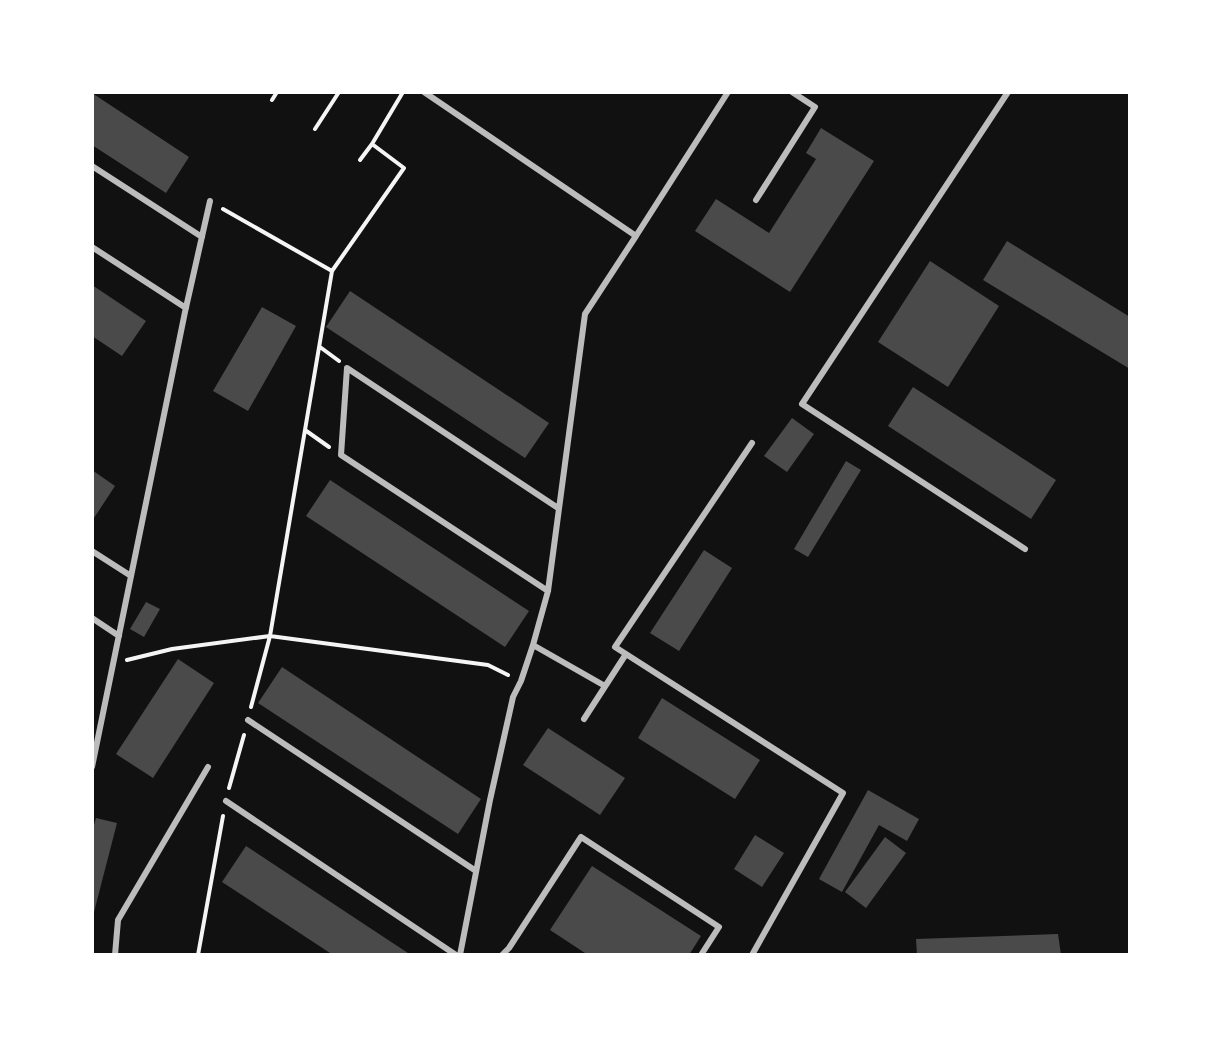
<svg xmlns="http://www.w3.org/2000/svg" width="1222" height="1047" font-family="'Work Sans',sans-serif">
<rect width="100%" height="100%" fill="#111"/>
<path fill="#4a4a4a" d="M 92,93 L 189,157 L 166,193 L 92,145 Z
M 821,128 L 874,161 L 790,292 L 695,231 L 716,199 L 769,233 L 816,159 L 806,153 Z
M 1007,241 L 1130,317 L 1130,369 L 983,280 Z
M 930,261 L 999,306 L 948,387 L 878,342 Z
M 92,285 L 146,321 L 122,356 L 92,336 Z
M 350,291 L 549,423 L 525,458 L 326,327 Z
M 262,307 L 296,326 L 248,411 L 213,391 Z
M 913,387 L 1056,480 L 1031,519 L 888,426 Z
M 792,418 L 814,434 L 787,472 L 764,456 Z
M 846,461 L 861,470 L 808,557 L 794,549 Z
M 92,470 L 115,486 L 92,521 Z
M 330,480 L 529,611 L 505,647 L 306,516 Z
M 704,550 L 732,568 L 679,651 L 650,633 Z
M 146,602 L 160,609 L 144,637 L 130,629 Z
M 178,659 L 214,683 L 153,778 L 116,754 Z
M 282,667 L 481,799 L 458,834 L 258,703 Z
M 662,698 L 760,760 L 735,799 L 638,738 Z
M 548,728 L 625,778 L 600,815 L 523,765 Z
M 868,790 L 919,819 L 907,841 L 879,825 L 842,892 L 819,879 Z
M 96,818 L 117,823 L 93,916 L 92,832 Z
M 755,835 L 784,853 L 762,887 L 734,869 Z
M 885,837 L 906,853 L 866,908 L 845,892 Z
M 246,846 L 370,928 L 411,955 L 333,955 L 222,882 Z
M 592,866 L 701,936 L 689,955 L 588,955 L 550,930 Z
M 1058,934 L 1061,955 L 917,955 L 916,939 Z"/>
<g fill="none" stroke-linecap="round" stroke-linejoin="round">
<path stroke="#f5f5f5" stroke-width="4" d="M 272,100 L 277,92
M 315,129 L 339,92
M 360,160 L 372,144
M 223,209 L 332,271
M 320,347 L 339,361
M 305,430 L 329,447
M 127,660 L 172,649 L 270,636 L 488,665 L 508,675
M 251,707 L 270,636 L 332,271 L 404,168 L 372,144 L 403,92
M 229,788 L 244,735
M 198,955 L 223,816"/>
<path stroke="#bcbcbc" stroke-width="6" d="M 424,92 L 636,236 L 728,92
M 1008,92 L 802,404 L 1025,549
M 92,166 L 202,237
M 756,200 L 815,107 L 792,92
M 92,247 L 186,308
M 92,551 L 131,576
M 548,591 L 341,455 L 347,368 L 558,508
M 92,618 L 119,636
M 533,645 L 605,686
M 584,719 L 626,654
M 248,720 L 476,871
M 92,767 L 185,312 L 210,201
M 226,801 L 456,955
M 115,955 L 118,920 L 208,767
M 460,955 L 490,800 L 513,697 L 521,681 L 533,645 L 548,591 L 585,314 L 636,236
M 502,955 L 509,948 L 581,837 L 719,927 L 701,955
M 752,955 L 843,793 L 615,647 L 752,443"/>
</g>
<rect width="1222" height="1047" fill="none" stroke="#ffffff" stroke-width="188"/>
</svg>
